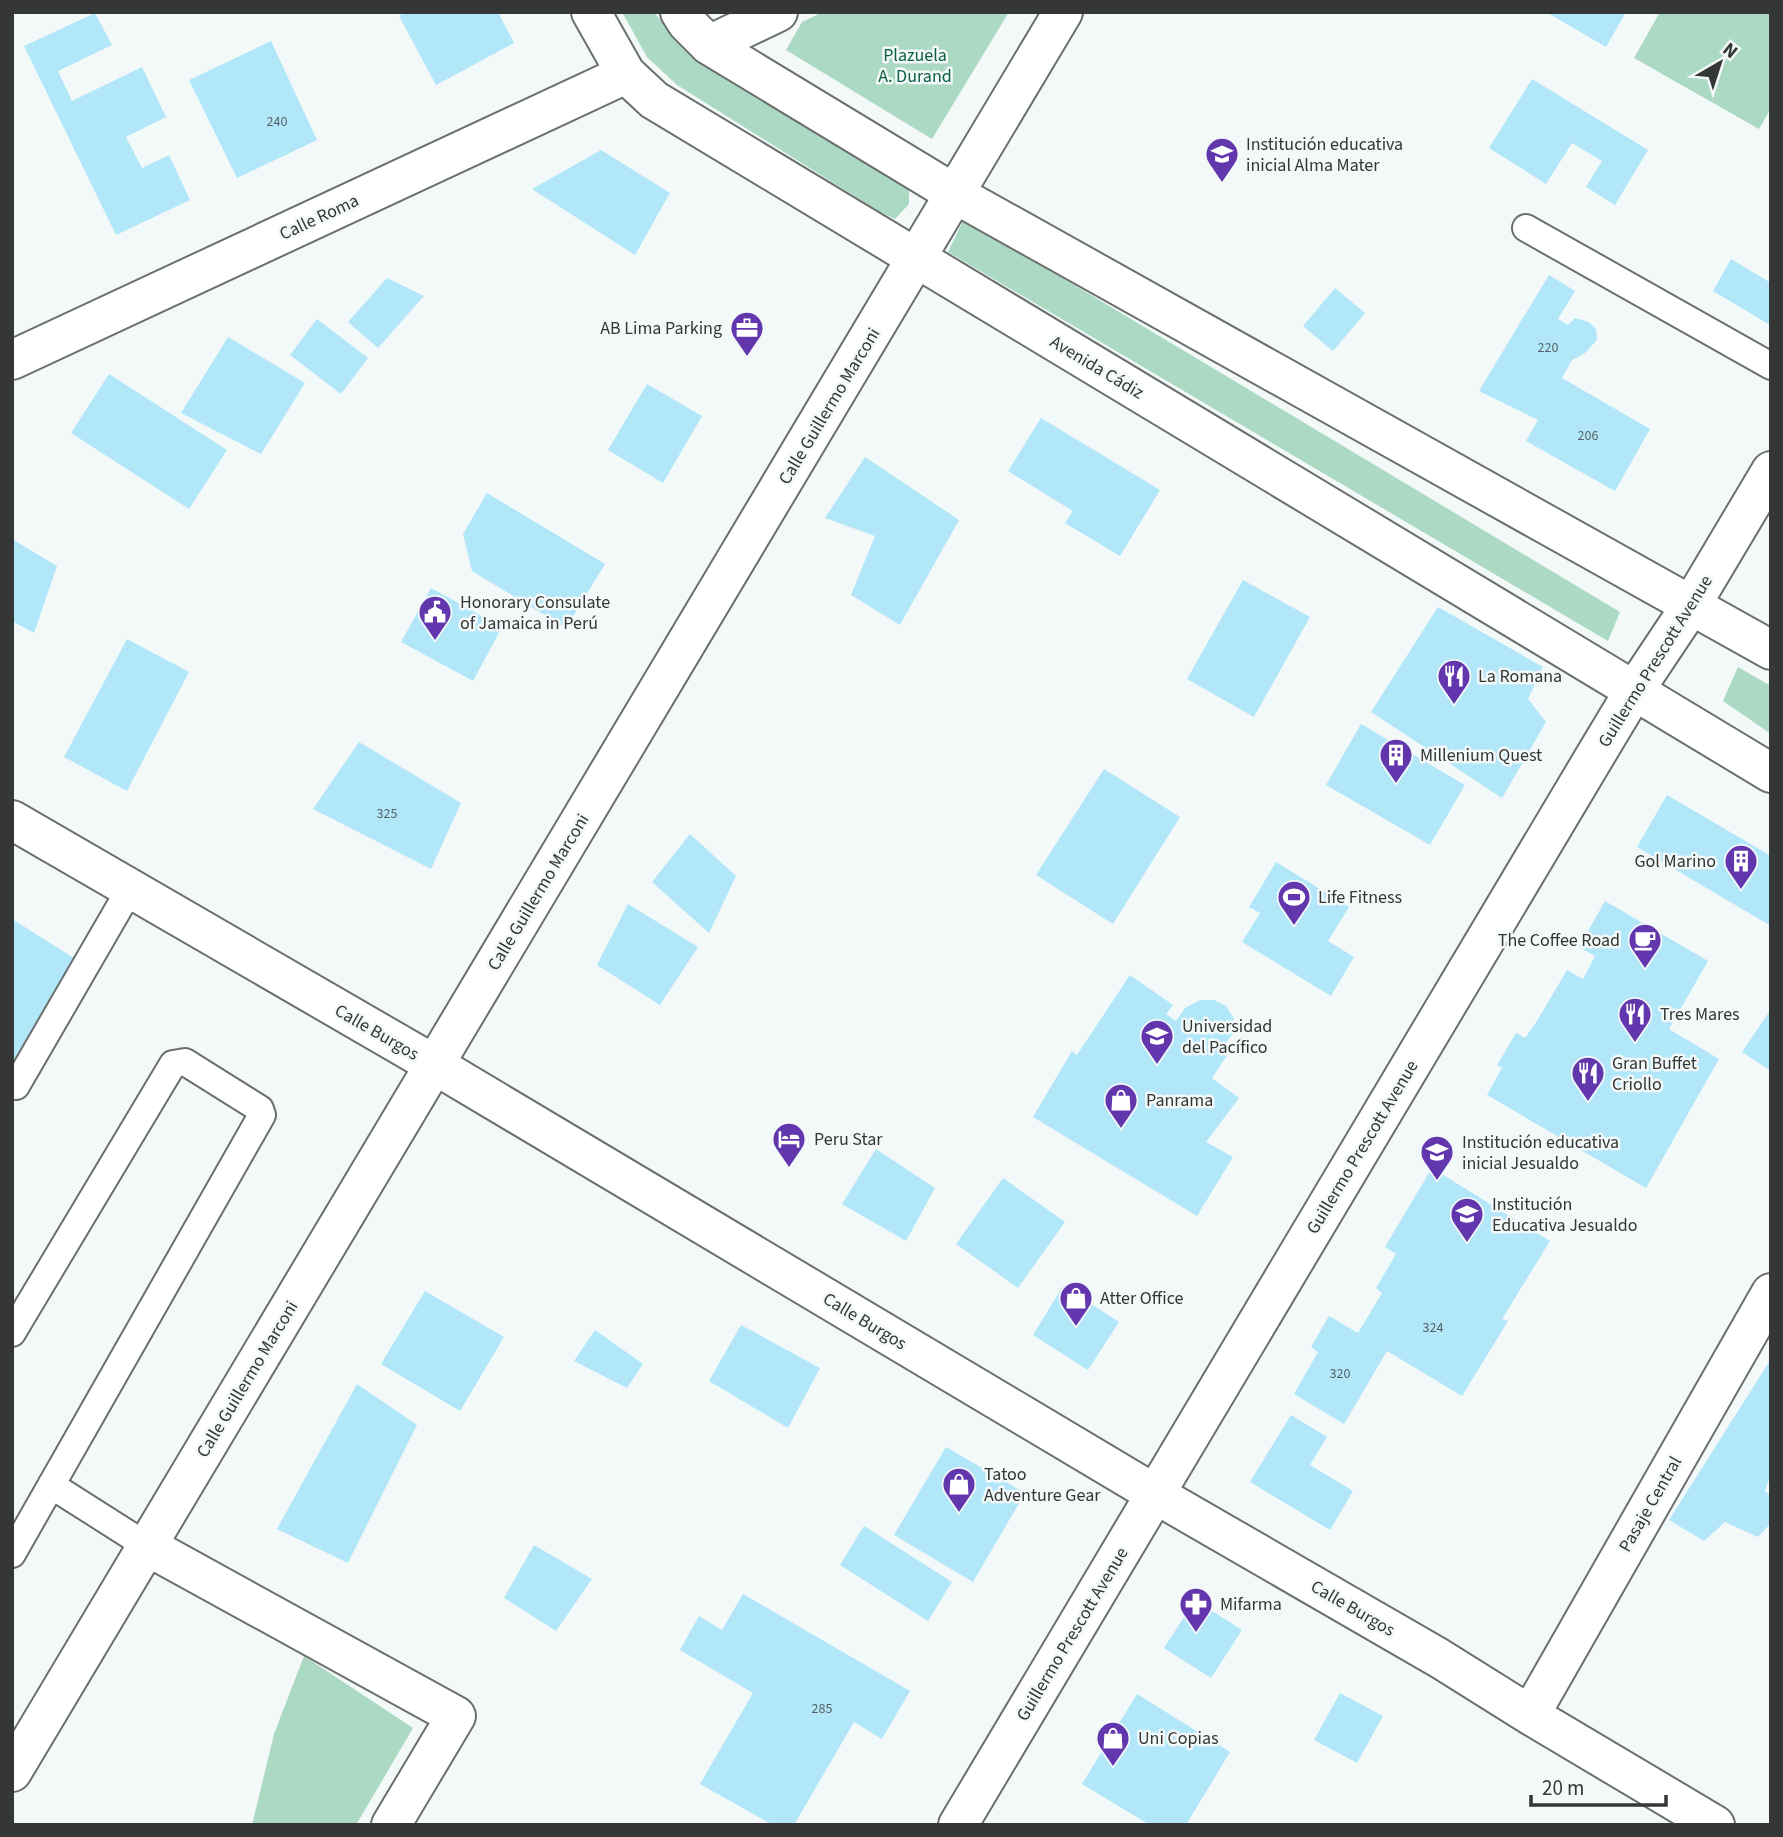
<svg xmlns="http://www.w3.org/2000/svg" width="1783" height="1837" font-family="'Source Sans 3',sans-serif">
<rect width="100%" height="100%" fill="#f3f8f8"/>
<path fill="#acd9c3" d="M 622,12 L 654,12 L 674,37 L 703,63 L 909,188 L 909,204 L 895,219 L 880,212 L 677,85 L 647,57 Z
M 823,12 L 1009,12 L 932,139 L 786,50 L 802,22 Z
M 1660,12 L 1771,12 L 1771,108 L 1759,129 L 1634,58 Z
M 964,219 L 1620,612 L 1608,641 L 948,252 Z
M 1738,667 L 1771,686 L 1771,734 L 1723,701 Z
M 304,1656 L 413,1728 L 356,1825 L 252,1825 L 274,1734 Z"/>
<path fill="#b2e7f9" d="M 406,12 L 498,12 L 514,43 L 436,85 L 399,16 Z
M 1546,12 L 1626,12 L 1606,47 Z
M 95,13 L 112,45 L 58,71 L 72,101 L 142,67 L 166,117 L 126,137 L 142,168 L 169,155 L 190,200 L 116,235 L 24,46 Z
M 271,41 L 317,140 L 237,178 L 189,80 Z
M 1532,79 L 1648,150 L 1615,205 L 1586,187 L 1602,161 L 1572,143 L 1546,184 L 1489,148 Z
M 601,150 L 670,193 L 635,255 L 532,189 Z
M 1731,259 L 1771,283 L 1770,325 L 1713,291 Z
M 1549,275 L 1575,291 L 1558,319 L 1568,325 L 1575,318 L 1589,322 L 1596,329 L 1597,340 L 1585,353 L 1572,360 L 1562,378 L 1650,429 L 1615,491 L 1526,441 L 1538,420 L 1479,391 Z
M 387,278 L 424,296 L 378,348 L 348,322 Z
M 1335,288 L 1365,313 L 1333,351 L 1303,326 Z
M 317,319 L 368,358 L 341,394 L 290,355 Z
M 228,337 L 305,383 L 261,454 L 181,413 Z
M 109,374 L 227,450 L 189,509 L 71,433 Z
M 647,384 L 702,416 L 663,483 L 608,450 Z
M 1041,418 L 1160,490 L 1120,556 L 1065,523 L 1073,511 L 1008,471 Z
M 865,457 L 959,520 L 900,625 L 851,595 L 875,536 L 825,518 Z
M 487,493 L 605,564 L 566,628 L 472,571 L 463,534 Z
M 12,539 L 57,566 L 34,633 L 12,621 Z
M 1243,580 L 1310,617 L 1254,717 L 1187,679 Z
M 431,588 L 502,627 L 473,681 L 401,642 Z
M 1438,607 L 1543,667 L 1528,699 L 1546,722 L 1502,798 L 1371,712 Z
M 127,639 L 189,672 L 127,791 L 64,757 Z
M 1361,724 L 1465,785 L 1430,845 L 1326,785 Z
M 359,742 L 461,803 L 431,869 L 313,809 Z
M 1104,769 L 1180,817 L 1113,924 L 1036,875 Z
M 1667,795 L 1771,856 L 1771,926 L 1637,847 Z
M 690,834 L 736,876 L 709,933 L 652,882 Z
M 1276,862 L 1349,907 L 1328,941 L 1354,957 L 1331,996 L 1242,942 L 1260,913 L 1249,907 Z
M 1605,901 L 1708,961 L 1669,1029 L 1719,1059 L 1646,1188 L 1487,1095 L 1502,1068 L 1497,1065 L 1516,1033 L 1525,1038 L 1537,1021 L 1567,970 L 1583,979 L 1595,956 L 1579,947 Z
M 628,904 L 698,947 L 660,1005 L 597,965 Z
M 12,919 L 82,963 L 12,1075 Z
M 1130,975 L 1173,1005 L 1166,1014 L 1176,1021 L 1185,1008 L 1200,1000 L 1214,1000 L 1226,1006 L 1233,1017 L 1235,1030 L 1224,1046 L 1230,1051 L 1212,1078 L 1239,1098 L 1206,1142 L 1233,1157 L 1197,1216 L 1033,1117 L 1072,1051 L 1077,1055 Z
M 1771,1009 L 1771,1071 L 1742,1052 Z
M 876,1149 L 935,1188 L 906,1241 L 842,1204 Z
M 1432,1168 L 1550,1241 L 1502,1319 L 1508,1321 L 1462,1396 L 1387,1351 L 1344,1424 L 1294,1394 L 1318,1352 L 1311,1347 L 1329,1316 L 1358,1333 L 1382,1293 L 1376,1288 L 1396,1254 L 1385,1247 Z
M 1003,1178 L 1065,1222 L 1018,1288 L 956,1244 Z
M 1063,1286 L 1119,1322 L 1088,1370 L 1033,1335 Z
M 425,1291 L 504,1337 L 460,1411 L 381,1364 Z
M 741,1325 L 820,1368 L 788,1428 L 709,1381 Z
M 595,1330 L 643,1364 L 627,1388 L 574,1361 Z
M 1771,1359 L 1771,1474 L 1765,1491 L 1771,1496 L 1771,1523 L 1758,1537 L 1725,1522 L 1704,1541 L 1669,1520 Z
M 357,1384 L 417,1425 L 348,1563 L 277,1529 Z
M 1291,1415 L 1327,1437 L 1310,1465 L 1353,1491 L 1330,1530 L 1250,1482 Z
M 946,1447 L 1025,1493 L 973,1582 L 894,1535 Z
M 864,1526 L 952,1582 L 928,1621 L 840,1565 Z
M 534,1545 L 592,1579 L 556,1631 L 504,1598 Z
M 743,1594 L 910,1691 L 882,1739 L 854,1722 L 794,1825 L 773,1825 L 700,1784 L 753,1693 L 680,1650 L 699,1616 L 722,1630 Z
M 1195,1600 L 1242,1630 L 1211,1678 L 1164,1648 Z
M 1340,1693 L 1383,1716 L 1357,1763 L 1314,1740 Z
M 1137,1694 L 1230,1752 L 1186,1825 L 1150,1825 L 1082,1784 Z"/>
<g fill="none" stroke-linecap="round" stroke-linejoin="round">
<defs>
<path id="lane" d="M 1526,228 L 1771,366
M 16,1086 L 130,889
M 12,1333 L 173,1064 L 185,1062 L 260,1109 L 262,1115 L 12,1554
M 51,1485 L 147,1546"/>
<path id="street" d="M 709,45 L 778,12
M 12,360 L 626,74
M 12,820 L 435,1065 L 1155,1494 L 1439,1658 L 1530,1715 L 1715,1825
M 147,1546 L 456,1716 L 391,1825
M 1530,1715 L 1771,1293
M 12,1772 L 1063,12"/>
<path id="secondary" d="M 591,12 L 626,74 L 654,100 L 1771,773
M 680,12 L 687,23 L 709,45 L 955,194 L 1771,650
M 958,1825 L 1595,756 L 1634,691 L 1690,607 L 1771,471"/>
</defs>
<use href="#lane" stroke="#6b6f70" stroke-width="30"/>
<use href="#street" stroke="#6b6f70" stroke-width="42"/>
<use href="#secondary" stroke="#6b6f70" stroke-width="42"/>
<use href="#lane" stroke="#fff" stroke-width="26"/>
<use href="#street" stroke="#fff" stroke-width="38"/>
<use href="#secondary" stroke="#fff" stroke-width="38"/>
</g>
<defs>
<symbol id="school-pin" viewBox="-11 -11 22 30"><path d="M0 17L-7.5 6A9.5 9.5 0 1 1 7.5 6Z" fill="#6236ad" stroke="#f3f8f8"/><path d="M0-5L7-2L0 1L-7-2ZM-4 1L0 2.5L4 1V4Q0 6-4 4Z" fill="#fff"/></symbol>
<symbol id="office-pin" viewBox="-11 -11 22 30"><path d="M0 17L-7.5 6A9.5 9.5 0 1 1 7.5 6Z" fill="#6236ad" stroke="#f3f8f8"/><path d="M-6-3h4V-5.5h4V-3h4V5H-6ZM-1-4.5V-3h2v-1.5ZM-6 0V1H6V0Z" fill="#fff"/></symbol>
<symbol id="civic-pin" viewBox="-11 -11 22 30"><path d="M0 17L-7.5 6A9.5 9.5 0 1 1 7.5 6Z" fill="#6236ad" stroke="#f3f8f8"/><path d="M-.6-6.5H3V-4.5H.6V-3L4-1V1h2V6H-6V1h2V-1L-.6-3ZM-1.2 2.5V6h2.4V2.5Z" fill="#fff"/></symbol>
<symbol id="restaurant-pin" viewBox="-11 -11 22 30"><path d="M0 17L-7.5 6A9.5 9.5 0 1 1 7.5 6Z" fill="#6236ad" stroke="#f3f8f8"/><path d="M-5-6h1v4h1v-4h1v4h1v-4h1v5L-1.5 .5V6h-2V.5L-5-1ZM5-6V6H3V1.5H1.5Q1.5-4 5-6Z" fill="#fff"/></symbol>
<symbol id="building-pin" viewBox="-11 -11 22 30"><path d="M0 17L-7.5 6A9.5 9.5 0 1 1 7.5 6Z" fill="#6236ad" stroke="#f3f8f8"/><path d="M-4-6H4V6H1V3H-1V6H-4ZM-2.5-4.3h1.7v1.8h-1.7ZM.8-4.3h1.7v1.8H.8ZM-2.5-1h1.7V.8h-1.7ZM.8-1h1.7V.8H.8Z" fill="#fff"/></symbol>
<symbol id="stadium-pin" viewBox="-11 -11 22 30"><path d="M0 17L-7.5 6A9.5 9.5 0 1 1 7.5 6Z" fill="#6236ad" stroke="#f3f8f8"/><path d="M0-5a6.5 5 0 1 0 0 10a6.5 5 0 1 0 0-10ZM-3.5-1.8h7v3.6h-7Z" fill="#fff"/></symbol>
<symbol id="cafe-pin" viewBox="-11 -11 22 30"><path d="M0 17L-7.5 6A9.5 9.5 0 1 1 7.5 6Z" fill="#6236ad" stroke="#f3f8f8"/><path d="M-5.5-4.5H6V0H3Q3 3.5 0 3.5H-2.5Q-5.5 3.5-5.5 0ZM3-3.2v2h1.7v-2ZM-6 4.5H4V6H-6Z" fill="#fff"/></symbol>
<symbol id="university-pin" viewBox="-11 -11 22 30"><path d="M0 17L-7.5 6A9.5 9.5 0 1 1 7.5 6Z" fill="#6236ad" stroke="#f3f8f8"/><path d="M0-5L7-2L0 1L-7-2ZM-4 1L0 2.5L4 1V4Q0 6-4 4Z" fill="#fff"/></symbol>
<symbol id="shop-pin" viewBox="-11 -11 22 30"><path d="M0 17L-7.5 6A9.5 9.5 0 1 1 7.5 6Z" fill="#6236ad" stroke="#f3f8f8"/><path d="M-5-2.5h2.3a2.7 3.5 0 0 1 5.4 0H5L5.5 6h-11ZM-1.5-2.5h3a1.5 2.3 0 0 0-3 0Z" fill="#fff"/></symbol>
<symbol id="hotel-pin" viewBox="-11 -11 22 30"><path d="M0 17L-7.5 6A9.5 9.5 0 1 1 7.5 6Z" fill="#6236ad" stroke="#f3f8f8"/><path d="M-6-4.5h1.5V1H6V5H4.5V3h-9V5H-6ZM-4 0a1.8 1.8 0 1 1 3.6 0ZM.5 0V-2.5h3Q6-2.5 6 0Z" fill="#fff"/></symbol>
<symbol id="pharmacy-pin" viewBox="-11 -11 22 30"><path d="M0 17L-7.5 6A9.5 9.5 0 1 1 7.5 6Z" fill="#6236ad" stroke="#f3f8f8"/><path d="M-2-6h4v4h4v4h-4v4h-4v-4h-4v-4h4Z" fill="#fff"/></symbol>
</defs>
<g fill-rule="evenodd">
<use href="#school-pin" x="1203" y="135" width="38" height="52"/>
<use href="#office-pin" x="728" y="309" width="38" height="52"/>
<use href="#civic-pin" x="416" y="593" width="38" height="52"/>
<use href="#restaurant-pin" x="1435" y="657" width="38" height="52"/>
<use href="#building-pin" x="1377" y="736" width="38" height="52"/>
<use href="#building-pin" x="1722" y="842" width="38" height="52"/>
<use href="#stadium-pin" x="1275" y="878" width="38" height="52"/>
<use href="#cafe-pin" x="1626" y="921" width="38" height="52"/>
<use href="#restaurant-pin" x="1616" y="995" width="38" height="52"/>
<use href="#university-pin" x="1138" y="1017" width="38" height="52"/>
<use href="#restaurant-pin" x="1569" y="1054" width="38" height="52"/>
<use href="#shop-pin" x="1102" y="1081" width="38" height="52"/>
<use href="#hotel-pin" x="770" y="1120" width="38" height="52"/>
<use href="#school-pin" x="1418" y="1133" width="38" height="52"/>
<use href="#school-pin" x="1448" y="1195" width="38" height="52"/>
<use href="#shop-pin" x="1057" y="1279" width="38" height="52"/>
<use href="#shop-pin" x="940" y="1465" width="38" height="52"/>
<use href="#pharmacy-pin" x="1177" y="1585" width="38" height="52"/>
<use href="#shop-pin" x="1094" y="1719" width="38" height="52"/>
</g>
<g text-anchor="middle" stroke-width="5" stroke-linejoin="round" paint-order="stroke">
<g font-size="14" fill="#546267">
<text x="277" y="126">240</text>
<text x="1548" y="352">220</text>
<text x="1588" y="440">206</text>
<text x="387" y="818">325</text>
<text x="1433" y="1332">324</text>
<text x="1340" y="1378">320</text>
<text x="822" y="1713">285</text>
</g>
<g font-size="18" fill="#0c6043" stroke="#f3f8f8">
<text x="915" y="61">Plazuela<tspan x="915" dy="21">A. Durand</tspan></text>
</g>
<g font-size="18" fill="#353636" stroke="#f3f8f8" text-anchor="start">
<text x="1246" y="150">Institución educativa<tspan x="1246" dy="21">inicial Alma Mater</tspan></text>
<text x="722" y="334" text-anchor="end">AB Lima Parking</text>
<text x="460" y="608">Honorary Consulate<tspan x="460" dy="21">of Jamaica in Perú</tspan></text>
<text x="1478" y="682">La Romana</text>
<text x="1420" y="761">Millenium Quest</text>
<text x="1716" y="867" text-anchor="end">Gol Marino</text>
<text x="1318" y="903">Life Fitness</text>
<text x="1620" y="946" text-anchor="end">The Coffee Road</text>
<text x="1660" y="1020">Tres Mares</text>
<text x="1182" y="1032">Universidad<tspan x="1182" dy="21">del Pacífico</tspan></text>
<text x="1612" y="1069">Gran Buffet<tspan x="1612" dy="21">Criollo</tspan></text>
<text x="1146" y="1106">Panrama</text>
<text x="814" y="1145">Peru Star</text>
<text x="1462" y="1148">Institución educativa<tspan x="1462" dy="21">inicial Jesualdo</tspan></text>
<text x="1492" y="1210">Institución<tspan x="1492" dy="21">Educativa Jesualdo</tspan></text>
<text x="1100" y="1304">Atter Office</text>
<text x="984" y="1480">Tatoo<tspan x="984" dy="21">Adventure Gear</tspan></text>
<text x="1220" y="1610">Mifarma</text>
<text x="1138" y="1744">Uni Copias</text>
</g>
<g font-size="18" fill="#353636" stroke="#f3f8f8">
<text transform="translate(319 217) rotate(-25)" y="6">Calle Roma</text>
<text transform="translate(1097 367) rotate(31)" y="6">Avenida Cádiz</text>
<text transform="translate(829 406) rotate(-59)" y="6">Calle Guillermo Marconi</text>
<text transform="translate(1655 661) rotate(-58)" y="6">Guillermo Prescott Avenue</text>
<text transform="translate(538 892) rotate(-59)" y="6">Calle Guillermo Marconi</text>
<text transform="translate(377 1032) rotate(30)" y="6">Calle Burgos</text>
<text transform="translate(1362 1147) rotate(-59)" y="6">Guillermo Prescott Avenue</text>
<text transform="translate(865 1321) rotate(31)" y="6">Calle Burgos</text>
<text transform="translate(247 1379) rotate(-59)" y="6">Calle Guillermo Marconi</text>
<text transform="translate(1650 1504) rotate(-60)" y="6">Pasaje Central</text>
<text transform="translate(1353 1608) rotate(30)" y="6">Calle Burgos</text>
<text transform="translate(1072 1634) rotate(-59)" y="6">Guillermo Prescott Avenue</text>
</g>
</g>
<rect width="1783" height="1837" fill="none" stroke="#353636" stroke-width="28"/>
<g transform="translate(1720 63) rotate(39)" stroke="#f3f8f8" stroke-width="5" paint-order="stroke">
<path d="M0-5L12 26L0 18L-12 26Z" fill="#353636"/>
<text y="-10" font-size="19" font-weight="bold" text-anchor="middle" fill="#353636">N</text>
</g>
<path d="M1531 1795v10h135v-10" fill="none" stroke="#353636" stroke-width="3.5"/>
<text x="1542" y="1795" font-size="21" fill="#353636" stroke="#f3f8f8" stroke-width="5" paint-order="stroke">20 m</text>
</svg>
